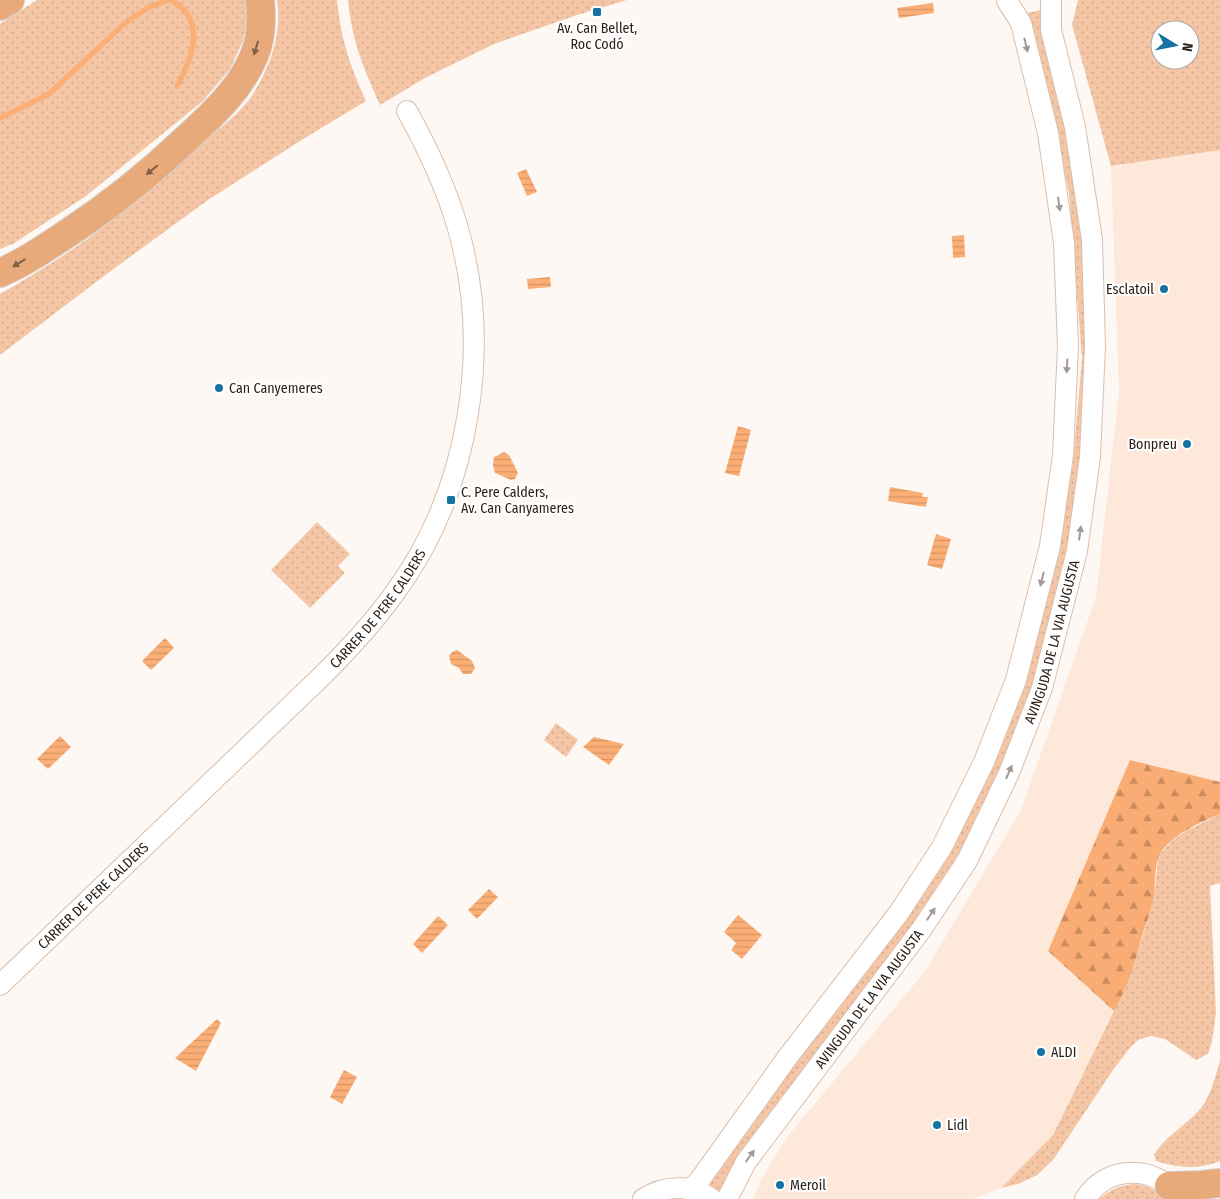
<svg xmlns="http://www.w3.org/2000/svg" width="1220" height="1199" font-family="'Fira Sans Condensed',sans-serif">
<defs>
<pattern id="green-dots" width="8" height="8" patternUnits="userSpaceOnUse" patternTransform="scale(1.25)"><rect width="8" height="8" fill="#f5c6a5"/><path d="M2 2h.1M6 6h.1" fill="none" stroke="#d2aa8d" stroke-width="1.8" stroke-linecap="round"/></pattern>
<pattern id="forest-firs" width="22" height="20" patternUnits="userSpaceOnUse" patternTransform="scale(1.25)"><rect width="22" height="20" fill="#f9ad74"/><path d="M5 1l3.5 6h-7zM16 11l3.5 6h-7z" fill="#ca8c5e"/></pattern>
<pattern id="water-rules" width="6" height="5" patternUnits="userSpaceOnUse" patternTransform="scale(1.25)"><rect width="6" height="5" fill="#fbae75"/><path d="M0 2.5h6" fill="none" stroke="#d79565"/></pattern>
</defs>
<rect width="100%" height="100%" fill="#fef8f4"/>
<path fill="#fde8d9" d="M 1220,150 L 1220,782 L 1131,760 L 1048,951 L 1114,1011 L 1053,1135 L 1001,1188 L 973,1199 L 753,1199 L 761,1179 L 788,1136 L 926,970 L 1021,810 L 1096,597 L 1119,391 L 1111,166 Z"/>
<path fill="url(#green-dots)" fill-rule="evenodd" d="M 37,0 L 246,0 L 248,18 L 243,41 L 230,69 L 203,101 L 86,196 L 13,244 L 0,249 L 0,24 Z
M 277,0 L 337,0 C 341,40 350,65 366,101 L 300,141 L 208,200 L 108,273 L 0,355 L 0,294 C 38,272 77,248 111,221 C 142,197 172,170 201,144 C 218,129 241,113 253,94 C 271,65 282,34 277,0 Z
M 348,0 L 627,0 L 577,15 L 494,44 L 425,78 L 380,105 C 363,67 352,41 348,0 Z
M 1078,0 L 1220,0 L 1220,150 L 1111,166 L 1072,25 ZM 1160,30 L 1190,30 L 1190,60 L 1160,60 Z
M 1041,10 L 1045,38 L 1064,113 L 1087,245 L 1089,397 L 1070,553 L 1028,700 L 1004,762 L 975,824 L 956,858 L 914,923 L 745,1147 L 719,1192 L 708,1185 L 772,1090 L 863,977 L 902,924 L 1032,653 L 1047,601 L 1073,462 L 1082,358 L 1069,194 L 1050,99 L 1027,13 Z
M 317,522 L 350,554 L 338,566 L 345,573 L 310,608 L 271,570 Z
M 556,723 L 578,740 L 566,757 L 544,740 Z
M 1220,814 L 1220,883 L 1210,886 L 1216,1013 L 1212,1041 L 1208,1054 L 1196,1060 L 1165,1039 L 1151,1036 L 1138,1040 L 1129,1049 L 1113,1070 L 1053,1160 L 1037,1175 L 1018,1184 L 1001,1188 L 1053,1135 L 1118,1003 L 1135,962 L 1151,907 L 1155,887 L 1158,859 L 1161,853 L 1172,841 L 1186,831 Z
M 1220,1061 L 1220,1161 C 1198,1170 1178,1168 1156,1161 L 1154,1155 C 1165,1136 1187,1125 1201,1108 C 1211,1095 1215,1077 1220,1061 Z
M 1136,1184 C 1148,1186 1157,1190 1165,1199 L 1099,1199 C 1111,1189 1120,1185 1136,1184 Z"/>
<path fill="url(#forest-firs)" d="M 1130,760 L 1220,782 L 1220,814 C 1199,823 1173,834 1160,854 C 1154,864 1156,886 1153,899 C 1151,911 1146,923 1142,936 C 1136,961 1127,988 1114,1011 L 1048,951 Z"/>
<path fill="url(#water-rules)" d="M 933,3 L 934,13 L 899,18 L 897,8 Z
M 526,169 L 537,192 L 527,196 L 517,173 Z
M 964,235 L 965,257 L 953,258 L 952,236 Z
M 550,277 L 551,287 L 528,289 L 527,279 Z
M 738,426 L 751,430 L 739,476 L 725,473 Z
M 504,452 L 509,455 L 518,473 L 515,479 L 511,480 L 495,473 L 493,465 L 494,457 Z
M 890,487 L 923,493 L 922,497 L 928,497 L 926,507 L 888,501 Z
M 936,534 L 951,539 L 942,569 L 927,565 Z
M 165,638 L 174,648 L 151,670 L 142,661 Z
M 457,650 L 472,661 L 475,668 L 471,674 L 463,674 L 459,668 L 451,664 L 449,656 L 452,652 Z
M 60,736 L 71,747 L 48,769 L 37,759 Z
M 594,737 L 624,744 L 609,765 L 583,747 Z
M 489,889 L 498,897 L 477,919 L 468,910 Z
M 738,915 L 762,935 L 742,959 L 731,950 L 736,943 L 724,932 Z
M 438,916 L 448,925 L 422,953 L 413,944 Z
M 217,1019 L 221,1023 L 196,1071 L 175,1058 Z
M 344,1070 L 357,1077 L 342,1104 L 330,1097 Z"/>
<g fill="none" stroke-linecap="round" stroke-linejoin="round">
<path stroke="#fbae75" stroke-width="5.5" d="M 171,0 C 207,20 193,57 177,86
M 0,118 L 49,94 L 125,23 L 149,7 L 169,0"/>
<defs>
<g id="tertiary">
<path id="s1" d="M 0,985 L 324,674 C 349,649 373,623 394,594 C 470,491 493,347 457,225 C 445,185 427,147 407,111"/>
<path d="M 690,1189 L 699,1181 L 787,1058 L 898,914 L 942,847 L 984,762 L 1016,680 L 1050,546 L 1063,455 L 1068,346 L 1064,243 L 1048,133 L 1021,23 L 1007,1"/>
<path d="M 643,1199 C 664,1185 691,1184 712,1199"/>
<path id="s2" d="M 727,1199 L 746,1162 L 921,930 L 967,861 L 1009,773 L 1042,688 L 1077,551 L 1090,457 L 1095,346 L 1092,240 L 1075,127 L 1051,30 L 1051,0"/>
<path d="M 1085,1199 C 1106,1165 1155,1164 1178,1196"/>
</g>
<path id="trunk" d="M 0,6 L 10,0
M 0,273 C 23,263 44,249 65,235 C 108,207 148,175 185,140 C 211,116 240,90 254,56 C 262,38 262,19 260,0
M 1169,1186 L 1201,1185 L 1220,1183"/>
</defs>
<use href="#tertiary" stroke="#dabfac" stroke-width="22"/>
<use href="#trunk" stroke="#d5d3d1" stroke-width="30"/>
<use href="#tertiary" stroke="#fff" stroke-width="20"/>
<use href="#trunk" stroke="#e8aa7a" stroke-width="28"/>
</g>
<defs><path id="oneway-solid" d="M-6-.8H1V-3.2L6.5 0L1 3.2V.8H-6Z" transform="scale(1.25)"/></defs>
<g fill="#a09b98">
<use href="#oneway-solid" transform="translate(1026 45) rotate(76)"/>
<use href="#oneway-solid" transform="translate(1059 204) rotate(82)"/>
<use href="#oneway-solid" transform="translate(1067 366) rotate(93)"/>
<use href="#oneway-solid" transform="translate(1080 533) rotate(-82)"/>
<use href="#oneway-solid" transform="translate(1042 579) rotate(104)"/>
<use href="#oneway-solid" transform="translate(1009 772) rotate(-67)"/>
<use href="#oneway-solid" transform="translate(931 914) rotate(-56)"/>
<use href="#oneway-solid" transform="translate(750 1156) rotate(-54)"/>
</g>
<g fill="#805f45">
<use href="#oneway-solid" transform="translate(256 48) rotate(107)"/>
<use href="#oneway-solid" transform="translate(152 170) rotate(140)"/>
<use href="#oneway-solid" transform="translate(19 263) rotate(149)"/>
</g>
<g fill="#1773a2" stroke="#fff" stroke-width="2">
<rect x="592" y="7" width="10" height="10" rx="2.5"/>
<circle cx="1164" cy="289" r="5"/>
<circle cx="219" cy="388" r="5"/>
<circle cx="1187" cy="444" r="5"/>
<rect x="446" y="495" width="10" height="10" rx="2.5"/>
<circle cx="1041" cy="1052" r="5"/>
<circle cx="937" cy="1125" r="5"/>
<circle cx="780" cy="1185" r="5"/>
</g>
<g text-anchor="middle" stroke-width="4.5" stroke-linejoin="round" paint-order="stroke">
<g font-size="14" fill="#2b211a" stroke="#fff" text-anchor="start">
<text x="597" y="33" text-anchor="middle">Av. Can Bellet,<tspan x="597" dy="16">Roc Codó</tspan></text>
<text x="1154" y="294" text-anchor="end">Esclatoil</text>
<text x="229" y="393">Can Canyemeres</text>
<text x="1177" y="449" text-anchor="end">Bonpreu</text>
<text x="461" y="497">C. Pere Calders,<tspan x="461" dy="16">Av. Can Canyameres</tspan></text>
<text x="1051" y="1057">ALDI</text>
<text x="947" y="1130">Lidl</text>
<text x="790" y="1190">Meroil</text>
</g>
<g font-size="14" fill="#2b211a" stroke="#fff">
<text dy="5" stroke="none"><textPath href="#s1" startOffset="534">CARRER DE PERE CALDERS</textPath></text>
<text dy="5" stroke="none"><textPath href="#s2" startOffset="651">AVINGUDA DE LA VIA AUGUSTA</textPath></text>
<text dy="5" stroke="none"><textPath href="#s1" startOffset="129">CARRER DE PERE CALDERS</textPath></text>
<text dy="5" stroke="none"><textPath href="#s2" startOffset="246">AVINGUDA DE LA VIA AUGUSTA</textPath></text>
</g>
</g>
<g transform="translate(1175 45) rotate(100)"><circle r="24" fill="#ffffff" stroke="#aaa6a3"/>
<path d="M0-4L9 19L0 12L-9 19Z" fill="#1773a2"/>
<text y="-8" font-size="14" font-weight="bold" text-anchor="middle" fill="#2b211a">N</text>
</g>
</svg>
